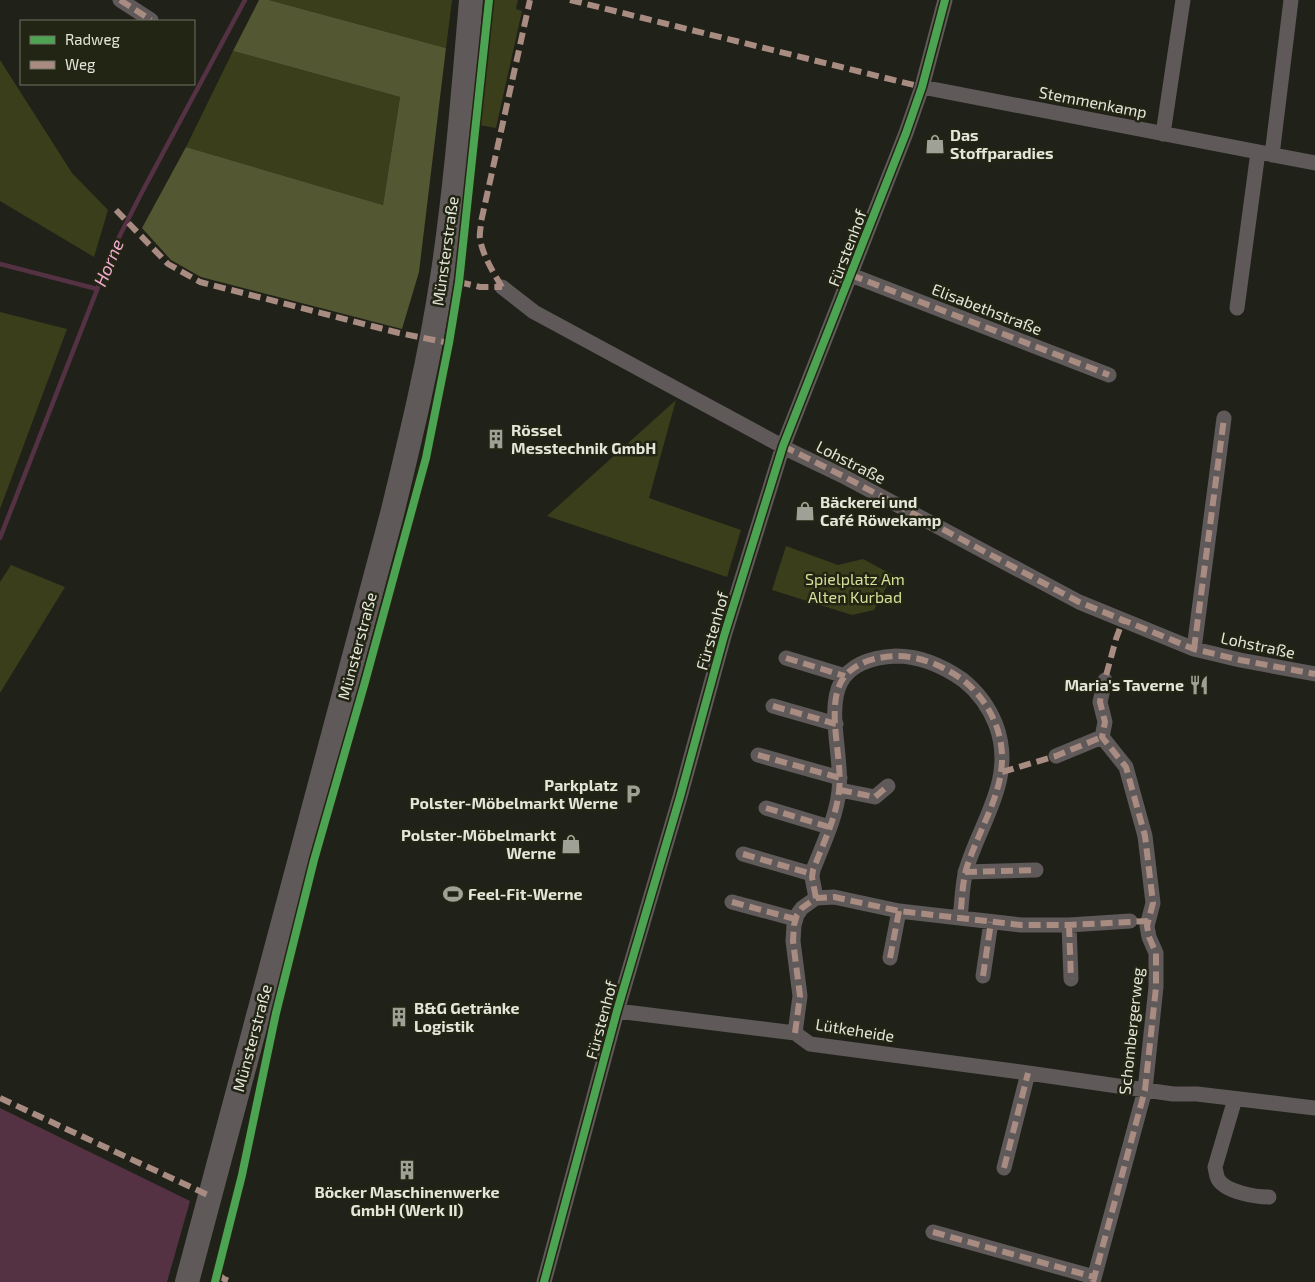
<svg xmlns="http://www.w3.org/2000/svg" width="1315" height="1282" font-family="'Exo 2',sans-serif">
<rect width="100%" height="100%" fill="#202118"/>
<path fill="#3a3e1a" d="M 269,0 L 452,0 L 446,48 Z
M 493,0 L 518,0 L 516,9 L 522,11 L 496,128 L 479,125 Z
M 233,51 L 400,97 L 383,205 L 186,147 Z
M 0,60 L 72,173 L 108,210 L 94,257 L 0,201 Z
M 0,312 L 67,329 L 0,509 Z
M 676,400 L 649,498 L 741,530 L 727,577 L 547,516 Z
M 786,546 L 838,565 L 863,559 L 893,575 L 874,610 L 852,615 L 772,590 Z
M 11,565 L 65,587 L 0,693 L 0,582 Z"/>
<path fill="#535732" d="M 259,0 L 269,0 L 446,48 L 419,272 L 402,329 L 201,277 L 171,260 L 142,228 L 186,147 L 383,205 L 400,97 L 233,51 Z"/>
<path fill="#543244" d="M 0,1108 L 190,1201 L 167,1282 L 0,1282 Z"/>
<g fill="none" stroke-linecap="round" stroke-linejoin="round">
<path stroke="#543244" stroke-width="4.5" d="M 0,264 L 97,289
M 0,538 L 113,249 L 141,194 L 245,0"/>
<path stroke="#5f595a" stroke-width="15" d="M 120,0 L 151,20
M 922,87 L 1315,163
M 1163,134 L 1183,0
M 1272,155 L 1291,0
M 851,275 L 1109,375
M 502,287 L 534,312 L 793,452 L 843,476 L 1079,602 L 1194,649 L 1240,660 L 1315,674
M 1237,308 L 1258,152
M 1194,649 L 1224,418
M 786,658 L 845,676
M 773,706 L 836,724
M 758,755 L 840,778
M 1056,756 L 1102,737
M 840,790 L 875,797 L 888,786
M 766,808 L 829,827
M 743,854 L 812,874
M 965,872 L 1036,870
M 816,898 L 812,877 L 813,870 C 823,844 836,818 839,791 C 843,759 826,710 841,682 C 852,662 876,657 896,656 C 921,656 943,666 963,680 C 978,692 989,707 996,725 C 1016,779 981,820 966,870 C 962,885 962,903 960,918
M 732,902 L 795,919
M 1069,925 L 1071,979
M 890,958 L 899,911
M 983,976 L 991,922
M 617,1011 L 795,1033 L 810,1044 L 1028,1073 L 1173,1094 L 1197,1094 L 1315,1108
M 795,1033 L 800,996 L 793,941 L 794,925 L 797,915 L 802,908 L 816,898 L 834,897 L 899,911 L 1021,925 L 1069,925 L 1130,921
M 1235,1099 L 1215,1167 C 1216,1171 1216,1175 1218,1179 C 1225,1192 1256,1197 1269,1197
M 1004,1168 L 1028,1073
M 933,1232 L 1094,1277
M 544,1282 L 617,1011 L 680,797 L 724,636 L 783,446 L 906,133 L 922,87 L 945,0
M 1093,1282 L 1145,1090 L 1156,987 L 1156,953 L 1149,937 L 1147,926 L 1153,903 L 1145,836 L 1126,767 L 1102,737 L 1105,722 L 1100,702 L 1105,680"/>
<path stroke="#5f5959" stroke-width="24" d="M 187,1282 L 392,514 C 411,436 430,358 442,278 C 456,186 463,93 471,0"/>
<path stroke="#a88b81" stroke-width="6" stroke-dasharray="12 6" stroke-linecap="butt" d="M 120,0 L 151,20
M 570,0 L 922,87
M 116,210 L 168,264 L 200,282 L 399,333 L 449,343
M 851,275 L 1109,375
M 459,282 L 480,287 L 502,287
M 502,287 C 493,272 483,256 480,239 C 479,234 481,228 481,222 L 530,0
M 783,446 L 843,476 L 1079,602 L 1194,649 L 1240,660 L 1315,674
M 1194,649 L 1224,418
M 786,658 L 845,676
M 773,706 L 836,724
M 758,755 L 840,778
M 1002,772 L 1056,756 L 1102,737
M 840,790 L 875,797 L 888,786
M 766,808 L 829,827
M 743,854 L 812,874
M 965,872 L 1036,870
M 816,898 L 812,877 L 813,870 C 823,844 836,818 839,791 C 843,759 826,710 841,682 C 852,662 876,657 896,656 C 921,656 943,666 963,680 C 978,692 989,707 996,725 C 1016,779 981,820 966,870 C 962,885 962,903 960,918
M 732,902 L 795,919
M 1069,925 L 1071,979
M 890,958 L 899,911
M 983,976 L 991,922
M 795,1033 L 800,996 L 793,941 L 794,925 L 797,915 L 802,908 L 816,898 L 834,897 L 899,911 L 1021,925 L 1069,925 L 1148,921
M 0,1098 L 210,1196
M 1004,1168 L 1028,1073
M 933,1232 L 1094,1277
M 218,1274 L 224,1279 L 232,1282
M 1093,1282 L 1145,1090 L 1156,987 L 1156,953 L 1149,937 L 1147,926 L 1153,903 L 1145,836 L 1126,767 L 1102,737 L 1105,722 L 1100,702 L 1101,694 L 1116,639 L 1123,620"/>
<defs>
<path id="cycleway" d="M 215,1282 L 242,1175 L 276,1013 L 314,860 L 365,682 L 426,458 L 449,343 L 459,282 L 489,0
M 544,1282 L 617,1011 L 680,797 L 724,636 L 783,446 L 906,133 L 922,87 L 945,0"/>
</defs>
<use href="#cycleway" stroke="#232514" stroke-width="11"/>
<use href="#cycleway" stroke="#4ca352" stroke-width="8"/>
</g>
<defs>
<symbol id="shop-bare" viewBox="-9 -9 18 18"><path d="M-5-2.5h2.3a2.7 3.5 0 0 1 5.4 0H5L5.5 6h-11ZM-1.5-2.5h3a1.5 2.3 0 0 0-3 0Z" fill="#9fa196" stroke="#232514" stroke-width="2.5" paint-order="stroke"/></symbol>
<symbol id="building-bare" viewBox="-9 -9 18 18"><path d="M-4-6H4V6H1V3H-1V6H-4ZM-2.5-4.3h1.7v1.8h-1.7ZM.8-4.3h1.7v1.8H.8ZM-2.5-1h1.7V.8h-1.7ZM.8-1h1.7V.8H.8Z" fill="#9fa196" stroke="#232514" stroke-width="2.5" paint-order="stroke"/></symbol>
<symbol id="restaurant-bare" viewBox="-9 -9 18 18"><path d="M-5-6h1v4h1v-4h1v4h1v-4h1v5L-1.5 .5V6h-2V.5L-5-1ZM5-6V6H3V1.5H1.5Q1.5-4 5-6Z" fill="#9fa196" stroke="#232514" stroke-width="2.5" paint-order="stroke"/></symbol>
<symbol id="parking-bare" viewBox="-9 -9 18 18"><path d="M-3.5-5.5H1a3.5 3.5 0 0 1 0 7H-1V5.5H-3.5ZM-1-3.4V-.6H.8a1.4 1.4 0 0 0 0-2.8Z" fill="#9fa196" stroke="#232514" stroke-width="2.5" paint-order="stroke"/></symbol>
<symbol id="stadium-bare" viewBox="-9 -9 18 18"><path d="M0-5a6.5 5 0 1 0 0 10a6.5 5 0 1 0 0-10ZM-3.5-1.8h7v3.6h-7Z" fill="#9fa196" stroke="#232514" stroke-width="2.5" paint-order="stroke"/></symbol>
</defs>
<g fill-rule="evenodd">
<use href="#shop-bare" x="921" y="130" width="28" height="28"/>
<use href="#building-bare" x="482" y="425" width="28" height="28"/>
<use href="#shop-bare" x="791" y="497" width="28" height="28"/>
<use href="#restaurant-bare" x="1185" y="671" width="28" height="28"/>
<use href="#parking-bare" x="619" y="780" width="28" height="28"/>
<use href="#shop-bare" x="557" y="830" width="28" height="28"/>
<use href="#stadium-bare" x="439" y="880" width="28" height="28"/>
<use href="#building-bare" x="385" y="1003" width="28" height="28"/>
<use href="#building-bare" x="393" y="1156" width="28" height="28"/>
</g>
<g text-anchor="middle" stroke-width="5" stroke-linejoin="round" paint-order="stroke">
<g font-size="16" fill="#e4e6da" stroke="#232514">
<text transform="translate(1093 102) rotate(11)" y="6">Stemmenkamp</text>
<text transform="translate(847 248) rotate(-69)" y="6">Fürstenhof</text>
<text transform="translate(445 251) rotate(-82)" y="6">Münsterstraße</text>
<text transform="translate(987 309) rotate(21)" y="6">Elisabethstraße</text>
<text transform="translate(851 462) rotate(27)" y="6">Lohstraße</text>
<text transform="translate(712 631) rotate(-74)" y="6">Fürstenhof</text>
<text transform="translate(1258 645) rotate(12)" y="6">Lohstraße</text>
<text transform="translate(357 646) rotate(-75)" y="6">Münsterstraße</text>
<text transform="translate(601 1020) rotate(-75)" y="6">Fürstenhof</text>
<text transform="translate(855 1030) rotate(9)" y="6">Lütkeheide</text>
<text transform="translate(1131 1031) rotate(-84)" y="6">Schombergerweg</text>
<text transform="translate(252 1038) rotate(-75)" y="6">Münsterstraße</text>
</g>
<g font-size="16" font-weight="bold" fill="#e4e6da" stroke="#232514" text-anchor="start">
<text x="950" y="141">Das<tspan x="950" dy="18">Stoffparadies</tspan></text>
<text x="511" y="436">Rössel<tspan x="511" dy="18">Messtechnik GmbH</tspan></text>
<text x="820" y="508">Bäckerei und<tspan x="820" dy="18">Café Röwekamp</tspan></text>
<text x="1184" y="691" text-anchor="end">Maria's Taverne</text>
<text x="618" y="791" text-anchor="end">Parkplatz<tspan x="618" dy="18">Polster-Möbelmarkt Werne</tspan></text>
<text x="556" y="841" text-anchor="end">Polster-Möbelmarkt<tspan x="556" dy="18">Werne</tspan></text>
<text x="468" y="900">Feel-Fit-Werne</text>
<text x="414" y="1014">B&amp;G Getränke<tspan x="414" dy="18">Logistik</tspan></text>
<text x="407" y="1198" text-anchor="middle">Böcker Maschinenwerke<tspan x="407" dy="18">GmbH (Werk II)</tspan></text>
</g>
<g font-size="16" fill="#d7df98" stroke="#232514">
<text x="855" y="585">Spielplatz Am<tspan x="855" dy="18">Alten Kurbad</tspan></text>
</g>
<g font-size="18" font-style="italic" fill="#eda8cc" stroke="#232514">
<text transform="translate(109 263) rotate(-67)" y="6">Horne</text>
</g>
</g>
<rect x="20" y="20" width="175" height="65" fill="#232514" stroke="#707263"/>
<rect x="30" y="36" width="25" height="8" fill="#4ca352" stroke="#707263"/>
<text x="65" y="45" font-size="15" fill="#e4e6da">Radweg</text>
<rect x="30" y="61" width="25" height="8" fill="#a88b81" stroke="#707263"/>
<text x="65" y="70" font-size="15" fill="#e4e6da">Weg</text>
</svg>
